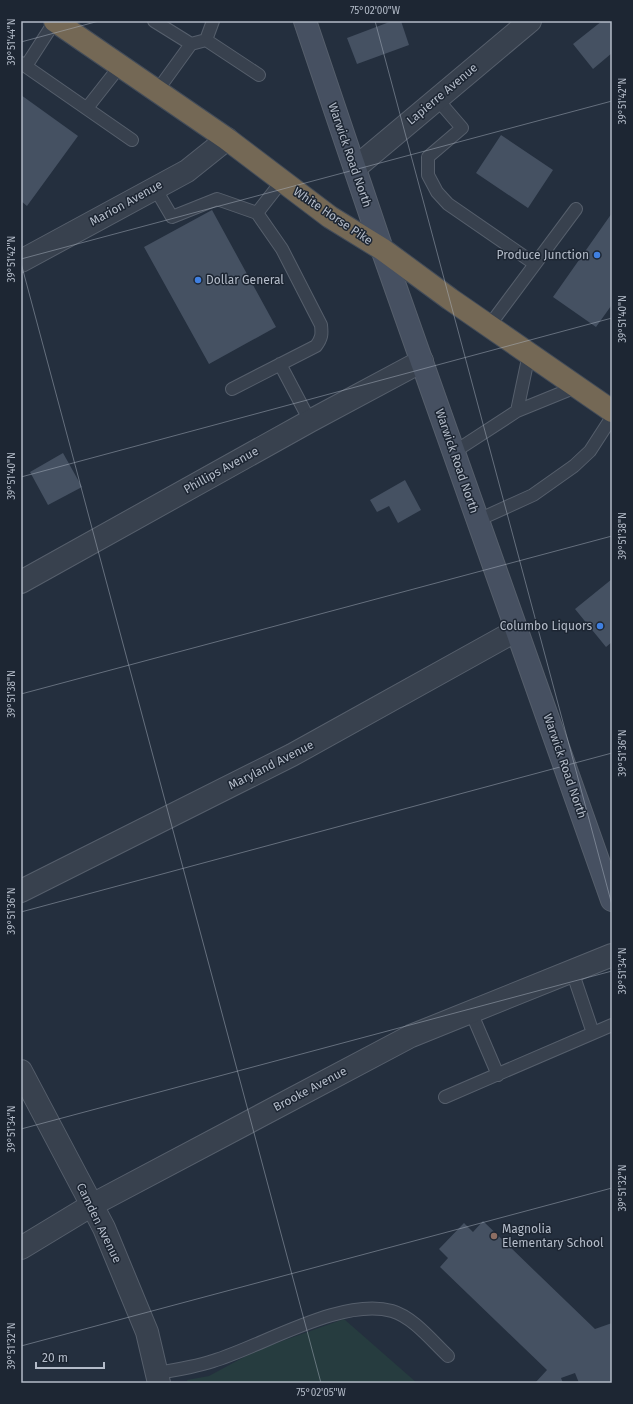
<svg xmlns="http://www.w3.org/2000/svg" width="633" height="1404" font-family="'Fira Sans',sans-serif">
<rect width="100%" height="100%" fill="#242f3e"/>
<path fill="#263c3f" d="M 344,1319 L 417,1383 L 188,1383 L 187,1380 L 209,1376 L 257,1350 Z"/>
<path fill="#455162" d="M 392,21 L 401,21 L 409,45 L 357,64 L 347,38 Z
M 602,21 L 612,22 L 612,53 L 593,69 L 573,44 Z
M 21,95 L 78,136 L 27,206 L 21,201 Z
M 501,135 L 553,170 L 528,208 L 476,173 Z
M 212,210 L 276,327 L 209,364 L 144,247 Z
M 612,213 L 612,307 L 611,306 L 596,327 L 553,297 Z
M 63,453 L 82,487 L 48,505 L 30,472 Z
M 405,480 L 421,510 L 398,523 L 389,506 L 377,512 L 370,500 Z
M 612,579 L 612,642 L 606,647 L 575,609 Z
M 483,1221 L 595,1329 L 612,1323 L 612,1383 L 579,1383 L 575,1373 L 561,1378 L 563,1383 L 535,1383 L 547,1370 L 440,1267 L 448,1258 L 439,1249 L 464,1223 L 473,1232 Z"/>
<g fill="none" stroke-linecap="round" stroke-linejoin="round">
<defs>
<path id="lane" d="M 154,21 L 191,44
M 206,40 L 213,21
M 21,63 L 132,140
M 26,66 L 55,21
M 157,91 L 191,44 L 206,40 L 259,75
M 437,99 L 462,128 L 428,157 L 428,175 L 437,192 L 448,204 L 535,264
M 87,108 L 120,66
M 155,188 L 172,217 L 217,199 L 257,213 L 282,249 L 321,325 C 322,334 322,338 316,346 L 232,389
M 257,213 L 282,181
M 489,326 L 576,209
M 529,354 L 517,411 L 576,387
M 280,364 L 310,421
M 454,452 L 517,411
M 478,520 L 533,495 L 574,466 L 590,451 L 612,417
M 572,971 L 593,1033
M 471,1012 L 498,1075
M 445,1097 L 612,1025
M 157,1373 C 176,1370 195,1367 213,1361 C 263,1346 341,1297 392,1311 C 413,1317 432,1341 448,1356"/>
<path id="street" d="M 355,168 L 530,21
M 21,261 L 187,171 L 227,139
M 21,582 L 310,421 L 422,361
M 21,891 L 292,755 L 517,630
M 21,1071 L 104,1228 L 147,1332 L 159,1383
M 21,1248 L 92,1205 L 411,1036 L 612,955"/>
<path id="secondary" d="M 305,21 L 382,249 L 612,900"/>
<path id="highway" d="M 55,21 L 227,139 L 330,217 L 382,249 L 450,299 L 612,411"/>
</defs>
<use href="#lane" stroke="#565f6c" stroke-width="14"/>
<use href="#street" stroke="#565f6c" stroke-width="24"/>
<use href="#secondary" stroke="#565f6c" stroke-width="24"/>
<use href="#highway" stroke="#434c59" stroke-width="24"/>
<use href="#lane" stroke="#38414e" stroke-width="12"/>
<use href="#street" stroke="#38414e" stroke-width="22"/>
<use href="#secondary" stroke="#465061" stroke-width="22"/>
<use href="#highway" stroke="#746855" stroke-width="22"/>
</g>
<path fill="none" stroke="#b4bcc9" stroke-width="1" stroke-opacity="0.45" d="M 375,21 L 612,905M 21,42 L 99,21M 21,259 L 612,101M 21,263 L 321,1383M 21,477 L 612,318M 21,694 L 612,536M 21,912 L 612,753M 21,1129 L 612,971M 21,1346 L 612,1188"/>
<g fill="#3f7fe0" stroke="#1d2633" stroke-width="1.5">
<circle cx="597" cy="255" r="4"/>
<circle cx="198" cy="280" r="4"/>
<circle cx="600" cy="626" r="4"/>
</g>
<circle fill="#8d6e63" stroke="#1d2633" stroke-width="1.5" cx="494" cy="1236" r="4"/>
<g text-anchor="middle" stroke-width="3" stroke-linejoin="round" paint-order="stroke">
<g font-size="12" fill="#b4bcc9" stroke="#1d2633">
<text transform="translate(442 94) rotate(-40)" y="4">Lapierre Avenue</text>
<text transform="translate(350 155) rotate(71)" y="4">Warwick Road North</text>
<text transform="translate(126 203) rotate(-29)" y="4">Marion Avenue</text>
<text transform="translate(333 216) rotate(34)" y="4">White Horse Pike</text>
<text transform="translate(457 461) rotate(71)" y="4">Warwick Road North</text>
<text transform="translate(221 470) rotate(-29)" y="4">Phillips Avenue</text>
<text transform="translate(271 765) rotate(-27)" y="4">Maryland Avenue</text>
<text transform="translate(565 766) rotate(71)" y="4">Warwick Road North</text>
<text transform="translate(310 1089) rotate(-28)" y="4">Brooke Avenue</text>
<text transform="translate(99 1223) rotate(64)" y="4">Camden Avenue</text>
</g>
<g font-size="12" fill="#b4bcc9" stroke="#1d2633" text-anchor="end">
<text x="589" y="259">Produce Junction</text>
<text x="206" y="284" text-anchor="start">Dollar General</text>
<text x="592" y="630">Columbo Liquors</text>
<text x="502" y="1233" text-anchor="start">Magnolia<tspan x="502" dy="14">Elementary School</tspan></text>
</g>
</g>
<rect width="633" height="1404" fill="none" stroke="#1d2633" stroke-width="44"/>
<path d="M36 1362v6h68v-6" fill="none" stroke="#b4bcc9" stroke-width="2"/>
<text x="42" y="1362" font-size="12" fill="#b4bcc9" stroke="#1d2633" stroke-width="3" paint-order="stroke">20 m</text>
<rect x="22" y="22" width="589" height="1360" fill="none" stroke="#b4bcc9" stroke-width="1.5"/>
<g font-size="10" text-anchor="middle" fill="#b4bcc9">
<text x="375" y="14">75°02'00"W</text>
<text transform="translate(11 42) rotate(-90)" y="4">39°51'44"N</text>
<text transform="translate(622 101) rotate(-90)" y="4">39°51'42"N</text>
<text transform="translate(11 259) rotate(-90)" y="4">39°51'42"N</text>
<text transform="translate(622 319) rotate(-90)" y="4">39°51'40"N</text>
<text transform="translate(11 476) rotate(-90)" y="4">39°51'40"N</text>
<text transform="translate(622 536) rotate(-90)" y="4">39°51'38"N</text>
<text transform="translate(11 694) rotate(-90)" y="4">39°51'38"N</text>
<text transform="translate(622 753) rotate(-90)" y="4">39°51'36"N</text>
<text transform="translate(11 911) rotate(-90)" y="4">39°51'36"N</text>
<text transform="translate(622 971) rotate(-90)" y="4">39°51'34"N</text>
<text transform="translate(11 1129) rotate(-90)" y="4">39°51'34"N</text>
<text transform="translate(622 1188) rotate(-90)" y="4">39°51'32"N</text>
<text transform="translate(11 1346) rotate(-90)" y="4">39°51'32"N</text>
<text x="321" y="1396">75°02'05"W</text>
</g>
</svg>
